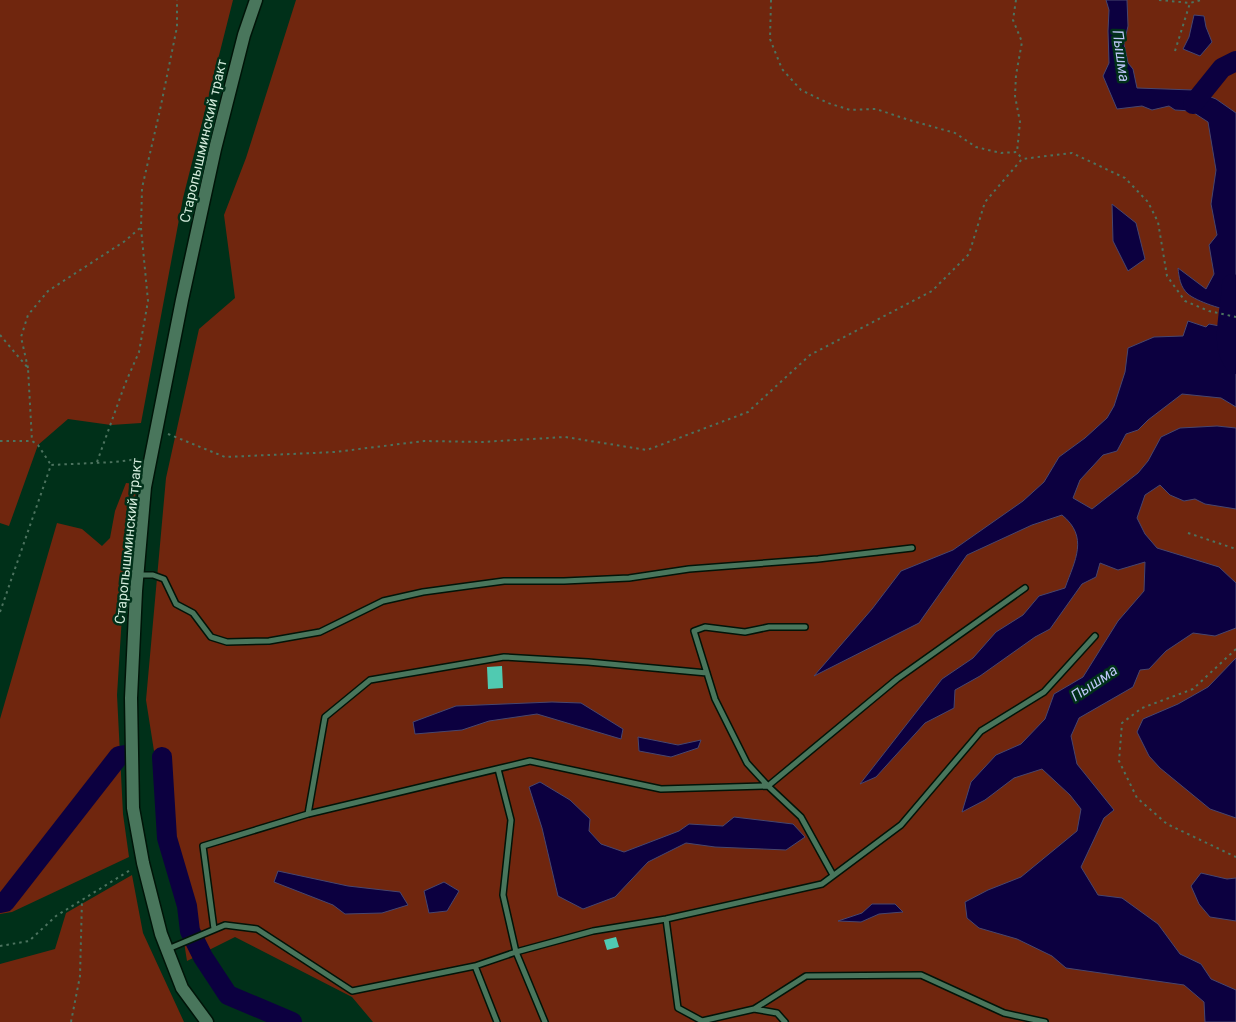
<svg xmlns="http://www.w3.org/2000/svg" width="1236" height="1022" font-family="Roboto,sans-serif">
<rect width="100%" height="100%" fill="#003019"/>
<path fill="#70260e" d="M 0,0 L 233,0 L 183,198 L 141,423 L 111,425 L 68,419 L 38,445 L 9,526 L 0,523 Z
M 296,0 L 1236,0 L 1236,1022 L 373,1022 L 352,997 L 235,937 L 187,961 L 146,700 L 166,478 L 199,329 L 235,298 L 224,215 L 246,158 Z
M 126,483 L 137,484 L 125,568 L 117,695 L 123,814 L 129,857 L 12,912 L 0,914 L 0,719 L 57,523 L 82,529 L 102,546 L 110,538 L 115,511 Z
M 132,875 L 143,933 L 184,1022 L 0,1022 L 0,964 L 55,949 L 66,913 Z"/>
<path fill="#0c0040" stroke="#48466e" d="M 1106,0 L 1127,0 L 1128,26 L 1124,44 L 1128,63 L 1133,69 L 1137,88 L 1193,90 L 1216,99 L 1236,113 L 1236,311 C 1225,311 1196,301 1188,294 C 1180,287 1179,277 1178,268 L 1206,289 L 1214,274 L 1209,245 L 1217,235 L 1211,204 L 1216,170 L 1208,122 L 1191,111 L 1175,110 L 1169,106 L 1152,110 L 1142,106 L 1117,109 L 1103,76 L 1109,63 L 1108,31 L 1109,10 Z
M 1194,15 L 1204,16 L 1206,27 L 1212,42 L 1200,56 L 1183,49 L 1189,37 Z
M 1112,204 L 1136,223 L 1145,259 L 1128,271 L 1113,241 Z
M 1188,321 L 1206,327 L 1209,324 L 1236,329 L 1236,407 L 1221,398 L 1182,394 L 1148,420 L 1138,430 L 1126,434 L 1117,451 L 1103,455 L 1080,480 L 1073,498 L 1092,509 L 1138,473 L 1148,461 L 1161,437 L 1180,428 L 1217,426 L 1236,428 L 1236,509 L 1205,504 L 1195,499 L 1184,501 L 1170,495 L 1160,485 L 1145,495 L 1137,518 L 1145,534 L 1157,548 L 1219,567 L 1236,583 L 1236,628 L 1215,636 L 1193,633 L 1166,651 L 1149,669 L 1140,670 L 1133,687 L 1079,718 L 1071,736 L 1077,764 L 1114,810 L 1104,818 L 1081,867 L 1098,895 L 1122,898 L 1158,924 L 1180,954 L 1201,964 L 1211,979 L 1236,990 L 1236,1022 L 1205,1022 L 1204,1002 L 1184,985 L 1066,968 L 1052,956 L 1017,939 L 979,928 L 967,918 L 965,902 L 988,890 L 1021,877 L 1077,831 L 1081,809 L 1070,795 L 1042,769 L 1014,778 L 985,800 L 962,812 L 971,782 L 996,755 L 1021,744 L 1045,719 L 1054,694 L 1083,677 L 1118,621 L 1144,591 L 1145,562 L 1118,570 L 1100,563 L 1096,577 L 1082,584 L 1050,629 L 1035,637 L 980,676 L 955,690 L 954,708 L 925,723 L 876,777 L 860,784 L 942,679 L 973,658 L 996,632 L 1023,615 L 1039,596 L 1065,588 C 1075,560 1089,537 1062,515 L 1032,525 L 967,555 L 919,623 L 814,676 L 872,609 L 901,571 L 953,550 L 1023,501 L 1044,482 L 1059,457 L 1085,438 L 1107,418 L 1114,406 L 1125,372 L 1128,348 L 1154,337 L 1183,336 Z
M 1236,658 L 1236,818 L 1210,809 L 1160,768 L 1149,756 L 1137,732 L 1143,719 L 1178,704 L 1208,687 Z
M 552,702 L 581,703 L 623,729 L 621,739 L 537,714 L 489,721 L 462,730 L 415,734 L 413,722 L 456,706 Z
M 638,737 L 678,745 L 701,740 L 698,748 L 671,757 L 639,751 Z
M 540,782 L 570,800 L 590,819 L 589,831 L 601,844 L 624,852 L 679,831 L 689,824 L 723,826 L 734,817 L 793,824 L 805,837 L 786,850 L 715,847 L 686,843 L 648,862 L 615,897 L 583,909 L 558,896 L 542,828 L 529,787 Z
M 278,871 L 348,886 L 400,892 L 408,905 L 382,913 L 345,914 L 333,905 L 274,882 Z
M 1201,873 L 1227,879 L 1236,878 L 1236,921 L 1210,917 L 1199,904 L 1191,886 Z
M 444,882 L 459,891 L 447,911 L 429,913 L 424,891 Z
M 872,904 L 895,904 L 903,912 L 879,914 L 861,922 L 838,921 L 862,913 Z"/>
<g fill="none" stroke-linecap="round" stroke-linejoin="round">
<path stroke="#0c0040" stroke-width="20" d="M 1193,104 L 1222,68 L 1236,61
M 1232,284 C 1232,305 1218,348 1236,364
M 162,757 L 167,838 L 187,906 L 190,931 L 203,957 L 228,995 L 292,1022
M 0,903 L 5,902 L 119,756 L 125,755"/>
</g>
<path fill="#50cab1" d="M 502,666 L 503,688 L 488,689 L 487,667 Z
M 616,937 L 619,947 L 607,950 L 604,940 Z"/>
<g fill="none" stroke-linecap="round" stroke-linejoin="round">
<defs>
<path id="service" d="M 138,575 L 153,575 L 164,579 L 176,604 L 193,613 L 211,637 L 227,642 L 269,641 L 320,632 L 383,601 L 423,592 L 504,581 L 564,581 L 629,578 L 689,569 L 818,559 L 912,548
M 805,627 L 769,627 L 745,632 L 705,627 L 694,631 L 715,699 L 747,763 L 768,786 L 801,817 L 833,875
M 498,769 L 511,820 L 503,895 L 516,952 L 545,1022
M 308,814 L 325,717 L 370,680 L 504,657 L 588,662 L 707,673
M 666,919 L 678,1008 L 702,1021 L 754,1009 L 777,1013 L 785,1022
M 214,929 L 203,846 L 308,814 L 530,761 L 661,789 L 768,786 L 897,679 L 1025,588
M 168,949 L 225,925 L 257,929 L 352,991 L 475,966 L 516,952 L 593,931 L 666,919 L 822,884 L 901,825 L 981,731 L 1044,692 L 1095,636
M 475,966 L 497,1022
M 754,1009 L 806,976 L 921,975 L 1004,1013 L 1045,1022"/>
<path id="tertiary" d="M 207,1022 L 182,988 L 161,934 L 143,863 L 133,808 L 131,698 L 136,591 L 145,487 L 182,300 L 215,149 L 244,35 L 256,0"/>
</defs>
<use href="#service" stroke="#001408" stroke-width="8"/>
<use href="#tertiary" stroke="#001408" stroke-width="15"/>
<path stroke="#4c735f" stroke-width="2" stroke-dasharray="2.5 4" stroke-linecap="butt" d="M 771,0 L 770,39 L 782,69 L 801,90 L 828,103 L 850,110 L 876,109 L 909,120 L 955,133 L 976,147 L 1001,153 L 1017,152 L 1022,159
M 1016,0 L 1013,20 L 1022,42 L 1016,75 L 1015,96 L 1020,122 L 1017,152
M 1159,0 L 1190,3 L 1201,0
M 1175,51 L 1190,3
M 0,335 L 28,368 L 32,441
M 28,368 L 21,337 L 28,315 L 48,291 L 125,241 L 140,228
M 168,434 L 225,457 L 335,452 L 424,441 L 482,442 L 565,437 L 647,450 L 748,412 L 810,355 L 932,291 L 969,254 L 985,202 L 1022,159 L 1072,153 L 1125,178 L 1148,202 L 1158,222 L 1167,276 L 1185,301 L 1209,311 L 1236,317
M 0,441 L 32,441 L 38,445 L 51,465
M 97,462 L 125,384 L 139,352 L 148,301 L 141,228 L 142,188 L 160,110 L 177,27 L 177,0
M 1188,533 L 1236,549
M 0,612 L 51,465 L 115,462 L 138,459
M 1236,649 L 1193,689 L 1142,708 L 1122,723 L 1119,761 L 1137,798 L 1167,824 L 1236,857
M 0,946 L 29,941 L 56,916 L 132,869
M 71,1022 L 80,976 L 82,900"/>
<use href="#service" stroke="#49765c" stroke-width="5"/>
<use href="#tertiary" stroke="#49765c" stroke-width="12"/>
</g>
<g text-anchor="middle" stroke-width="5" stroke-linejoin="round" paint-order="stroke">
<g font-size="14" fill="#d3ebdb" stroke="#003019">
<text transform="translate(203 141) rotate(-77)" y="5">Старопышминский тракт</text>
<text transform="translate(128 541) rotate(-84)" y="5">Старопышминский тракт</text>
</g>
<g font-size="15" font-style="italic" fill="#bcc5f6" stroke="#003019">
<text transform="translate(1121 56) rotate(82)" y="5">Пышма</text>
<text transform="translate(1094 683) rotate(-34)" y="5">Пышма</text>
</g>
</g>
</svg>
